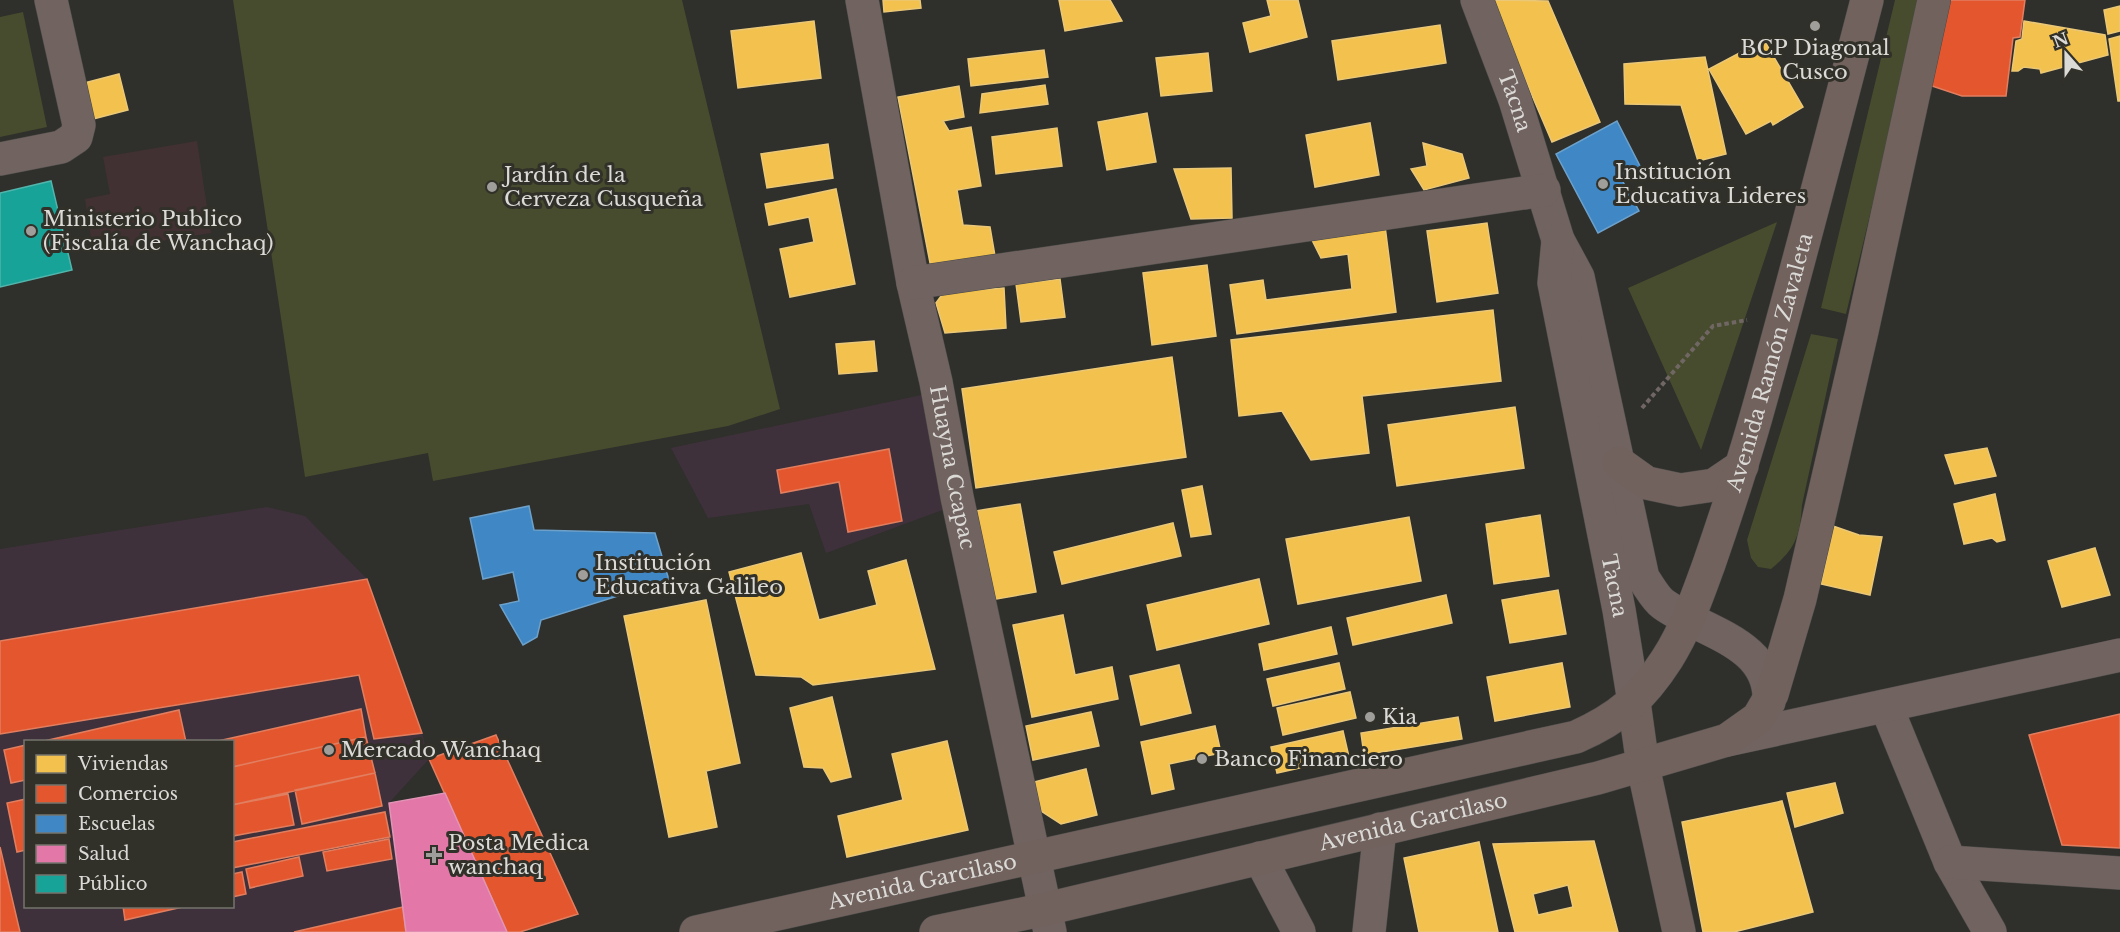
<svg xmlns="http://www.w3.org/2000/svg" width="2120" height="932" font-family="'Libre Baskerville',serif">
<rect width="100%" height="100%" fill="#2f2f2b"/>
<path fill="#3f313b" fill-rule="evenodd" d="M 936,392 L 956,505 L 826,553 L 809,504 L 708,518 L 671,448 Z
M 267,507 L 305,516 L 367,579 L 422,733 L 429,759 L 389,803 L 406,932 L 0,932 L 0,549 ZM 26,742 L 232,742 L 232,906 L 26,906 Z"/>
<path fill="#423132" d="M 197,141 L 211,233 L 93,252 L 85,199 L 110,194 L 103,157 Z"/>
<path fill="#464c2d" d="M 233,0 L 682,0 L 780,409 L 728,426 L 433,481 L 428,453 L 305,477 Z
M 1895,0 L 1922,0 L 1846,314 L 1821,308 Z
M 23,12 L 47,127 L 0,137 L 0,17 Z
M 1777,222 L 1701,450 L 1628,288 Z
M 1811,334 L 1838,339 L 1802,505 C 1800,537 1795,549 1771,569 L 1758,567 L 1751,558 L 1747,540 Z"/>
<path fill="#f2c14e" stroke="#ebc877" stroke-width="1.5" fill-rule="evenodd" d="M 883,0 L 920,0 L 921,8 L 884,12 Z
M 1059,0 L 1110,0 L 1122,21 L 1065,31 Z
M 1267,0 L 1298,0 L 1307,37 L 1250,52 L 1243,23 L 1271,16 Z
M 1491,0 L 1548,1 L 1600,122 L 1552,142 Z
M 2120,6 L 2120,31 L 2108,34 L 2104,10 Z
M 814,21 L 821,78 L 738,88 L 731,31 Z
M 2024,21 L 2105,35 L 2108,55 L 2041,73 L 2040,69 L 2024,67 L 2018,71 L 2012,71 L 2016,41 L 2022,39 Z
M 1440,25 L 1446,63 L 1338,80 L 1332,41 Z
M 2120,36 L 2120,101 L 2118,101 L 2109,39 Z
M 1764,40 L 1803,107 L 1773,125 L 1771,121 L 1746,134 L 1709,69 Z
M 1044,50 L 1048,77 L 971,86 L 968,59 Z
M 1208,53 L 1212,91 L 1161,96 L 1156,58 Z
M 1705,57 L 1726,154 L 1698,161 L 1681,105 L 1625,104 L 1624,64 Z
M 119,74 L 128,110 L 93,119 L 84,83 Z
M 1045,85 L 1048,104 L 980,113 L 982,94 Z
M 959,86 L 964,117 L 943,121 L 949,131 L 971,127 L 981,186 L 957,190 L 963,225 L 990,227 L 995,256 L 931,268 L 898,97 Z
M 1147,113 L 1156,162 L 1107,170 L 1098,122 Z
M 1370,123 L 1379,175 L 1315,187 L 1306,135 Z
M 1057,128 L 1062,166 L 996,174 L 992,137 Z
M 1423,143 L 1462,154 L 1469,178 L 1424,190 L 1411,169 L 1427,166 Z
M 828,144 L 833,178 L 767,188 L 761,154 Z
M 1231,168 L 1232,218 L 1191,219 L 1174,169 Z
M 836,189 L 855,284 L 790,297 L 780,249 L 814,242 L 809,217 L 769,225 L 765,204 Z
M 1487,223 L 1498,293 L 1437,302 L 1427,231 Z
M 1385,226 L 1396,312 L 1237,334 L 1230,285 L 1263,280 L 1266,300 L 1352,289 L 1348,254 L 1321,258 L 1310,236 Z
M 1207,265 L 1216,336 L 1152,345 L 1143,273 Z
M 1060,279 L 1065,317 L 1021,322 L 1016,284 Z
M 1004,288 L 1006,328 L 945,333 L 936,303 L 944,292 Z
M 1493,310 L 1501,381 L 1362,396 L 1369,453 L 1311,460 L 1282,411 L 1239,416 L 1231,340 Z
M 874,341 L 877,371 L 839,374 L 836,344 Z
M 1172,357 L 1186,457 L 976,488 L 962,389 Z
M 1515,407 L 1524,468 L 1397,486 L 1388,425 Z
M 1987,448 L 1996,476 L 1955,484 L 1945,455 Z
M 1202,486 L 1211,534 L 1191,537 L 1182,490 Z
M 1995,494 L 2005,540 L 1997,542 L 1992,538 L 1964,544 L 1954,504 Z
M 1020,504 L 1036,592 L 991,600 L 975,511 Z
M 1540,515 L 1549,576 L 1494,584 L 1486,524 Z
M 1409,517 L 1421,581 L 1298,604 L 1286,539 Z
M 1173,523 L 1181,556 L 1062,584 L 1054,552 Z
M 1833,526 L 1859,535 L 1882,537 L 1870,595 L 1821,584 Z
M 2095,548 L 2110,595 L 2062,607 L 2048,561 Z
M 801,553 L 819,620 L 877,605 L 868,571 L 906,560 L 935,669 L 813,685 L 801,677 L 756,675 L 729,572 Z
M 1259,579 L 1269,624 L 1157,650 L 1147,605 Z
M 1558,590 L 1566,634 L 1510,643 L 1502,600 Z
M 1446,595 L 1452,623 L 1353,645 L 1347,618 Z
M 706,600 L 740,763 L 706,771 L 717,827 L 669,837 L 624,616 Z
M 1063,615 L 1075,675 L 1112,667 L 1118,699 L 1032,717 L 1013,625 Z
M 1331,627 L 1337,654 L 1264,670 L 1259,644 Z
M 1339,663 L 1345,689 L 1273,706 L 1267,679 Z
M 1562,663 L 1570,707 L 1495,721 L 1487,677 Z
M 1179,665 L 1191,713 L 1141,725 L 1130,676 Z
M 1350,692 L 1356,718 L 1283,735 L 1277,708 Z
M 832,697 L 851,777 L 831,782 L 823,768 L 804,767 L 790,708 Z
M 1091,712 L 1099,746 L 1033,760 L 1026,726 Z
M 1458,717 L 1462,739 L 1364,755 L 1361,733 Z
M 1215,726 L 1221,753 L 1169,764 L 1174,789 L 1152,794 L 1141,742 Z
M 1343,731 L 1349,757 L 1277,773 L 1271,747 Z
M 947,741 L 968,830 L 847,857 L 838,816 L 903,800 L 892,754 Z
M 1086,769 L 1097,815 L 1061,824 L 1041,811 L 1034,782 Z
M 1835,783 L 1843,813 L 1795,827 L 1787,793 Z
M 1782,801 L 1813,912 L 1734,932 L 1703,932 L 1682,822 Z
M 1594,841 L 1618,932 L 1515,932 L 1493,844 ZM 1568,885 L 1573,907 L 1538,915 L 1533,894 Z
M 1479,842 L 1498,932 L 1419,932 L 1404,858 Z"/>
<path fill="#e4572e" stroke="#e17e60" stroke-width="1.5" d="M 1943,0 L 2025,0 L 2020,37 L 2013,38 L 2006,96 L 1962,96 L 1926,84 Z
M 889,449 L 902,521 L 848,532 L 839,482 L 781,493 L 777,470 Z
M 367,579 L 422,733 L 374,739 L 359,675 L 0,734 L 0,641 Z
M 361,709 L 366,737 L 232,767 L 232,742 L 218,741 Z
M 179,710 L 186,742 L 40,742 Z
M 2120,714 L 2120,848 L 2062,845 L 2029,735 Z
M 496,735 L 578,914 L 520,932 L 507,932 L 429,759 Z
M 366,737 L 375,773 L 232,805 L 232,767 Z
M 26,745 L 26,780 L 11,783 L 4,750 Z
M 375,773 L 382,806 L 302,824 L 295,790 Z
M 288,794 L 294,825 L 233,836 L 232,805 Z
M 26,799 L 26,850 L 17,852 L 7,803 Z
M 385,812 L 390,837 L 232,868 L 232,842 Z
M 389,839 L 392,859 L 327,871 L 323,852 Z
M 0,847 L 20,932 L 0,932 Z
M 299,857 L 303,876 L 250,888 L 246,869 Z
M 242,872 L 246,894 L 232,897 L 232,874 Z
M 123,906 L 187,906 L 125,920 Z
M 403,907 L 406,932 L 294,932 Z"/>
<path fill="#3f88c5" stroke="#6ea1ca" stroke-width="1.5" d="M 1617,121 L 1642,170 L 1622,180 L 1639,211 L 1598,233 L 1556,154 Z
M 529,506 L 534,530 L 655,533 L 669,580 L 541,620 L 537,637 L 523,645 L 500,605 L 519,601 L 513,572 L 483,579 L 470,518 Z"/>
<path fill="#e377a8" stroke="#e195b6" stroke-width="1.5" d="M 445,793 L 507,932 L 406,932 L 389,803 Z"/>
<path fill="#17a398" stroke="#52b4ab" stroke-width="1.5" d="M 51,181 L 72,270 L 0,287 L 0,193 Z"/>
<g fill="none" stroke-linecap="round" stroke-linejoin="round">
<defs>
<g id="minor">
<path id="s1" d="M 862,0 L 913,283 L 936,382 L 957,497 L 1050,932"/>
<path id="s2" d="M 1477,0 L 1515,100 L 1558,240 L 1578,277 L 1643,578 C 1649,586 1655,598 1663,604 C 1701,632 1772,642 1769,702"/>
<path d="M 0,159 L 61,147 L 76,137 L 79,125 L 51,0"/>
<path id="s3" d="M 1558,240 L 1554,283 L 1619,610 L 1634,702"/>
<path d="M 913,283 L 1544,190"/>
<path d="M 1886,706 L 1950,862 L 1990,932"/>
<path d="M 1727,740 L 2120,655"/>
<path d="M 1260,858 L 1299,932"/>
<path d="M 1950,862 L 2120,873"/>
<path d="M 1369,932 L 1380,829"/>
</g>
<g id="major">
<path d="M 1619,463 L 1647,483 L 1680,490 L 1714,485 L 1742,466"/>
<path d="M 1634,702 L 1643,766 L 1679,932"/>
<path id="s4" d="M 696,932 L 1576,737 C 1619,718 1642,698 1667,659 C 1686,629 1697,597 1709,564 C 1726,515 1742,466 1756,417 C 1795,278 1831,139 1867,0"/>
<path id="s5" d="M 936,932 L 1046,909 L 1598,778 L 1727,740 L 1758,718 L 1772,694 L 1800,599 L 1862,331 L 1934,0"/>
</g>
</defs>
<use href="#minor" stroke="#4a4a47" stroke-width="34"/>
<use href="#major" stroke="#4a4a47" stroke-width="34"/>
<path stroke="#706765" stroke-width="4" stroke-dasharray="4.5 3" stroke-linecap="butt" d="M 1642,408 L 1713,326 L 1747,320"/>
<use href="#minor" stroke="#716360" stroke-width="33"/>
<use href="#major" stroke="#71625e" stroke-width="33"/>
</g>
<g fill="#9f9e9a" stroke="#313029" stroke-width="2">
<circle cx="1815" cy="26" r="6"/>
<circle cx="1603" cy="184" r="6"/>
<circle cx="492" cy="187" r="6"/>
<circle cx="31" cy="231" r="6"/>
<circle cx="583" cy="575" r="6"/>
<circle cx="1370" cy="717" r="6"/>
<circle cx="329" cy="750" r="6"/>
<circle cx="1202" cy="759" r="6"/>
<path d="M431 846h6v6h6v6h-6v6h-6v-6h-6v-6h6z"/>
</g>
<g text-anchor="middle" stroke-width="6" stroke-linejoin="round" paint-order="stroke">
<g font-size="21" fill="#dbdad6" stroke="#313029" text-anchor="start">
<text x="1815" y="55" text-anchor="middle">BCP Diagonal<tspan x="1815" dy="24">Cusco</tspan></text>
<text x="1615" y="179">Institución<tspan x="1615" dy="24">Educativa Lideres</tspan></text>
<text x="504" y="182">Jardín de la<tspan x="504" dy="24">Cerveza Cusqueña</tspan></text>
<text x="43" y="226">Ministerio Publico<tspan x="43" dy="24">(Fiscalía de Wanchaq)</tspan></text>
<text x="595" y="570">Institución<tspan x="595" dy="24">Educativa Galileo</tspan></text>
<text x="1382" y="724">Kia</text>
<text x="341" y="757">Mercado Wanchaq</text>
<text x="1214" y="766">Banco Financiero</text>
<text x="448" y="850">Posta Medica<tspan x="448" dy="24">wanchaq</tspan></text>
</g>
<g font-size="21" fill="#dbdad6" stroke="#313029">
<text dy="7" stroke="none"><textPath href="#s2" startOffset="108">Tacna</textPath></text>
<text dy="7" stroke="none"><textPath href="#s4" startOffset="1338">Avenida Ramón Zavaleta</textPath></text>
<text dy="7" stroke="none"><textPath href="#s1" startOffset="476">Huayna Ccapac</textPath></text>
<text dy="7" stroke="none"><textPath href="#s3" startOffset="352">Tacna</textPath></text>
<text dy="7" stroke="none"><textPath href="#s5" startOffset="490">Avenida Garcilaso</textPath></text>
<text dy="7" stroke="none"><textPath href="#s4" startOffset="232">Avenida Garcilaso</textPath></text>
</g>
</g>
<rect x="24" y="740" width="210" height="168" fill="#313029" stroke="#75746e" stroke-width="1.5"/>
<rect x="36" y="755" width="30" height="18" fill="#f2c14e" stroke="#75746e" stroke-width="1.5"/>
<text x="78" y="770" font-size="18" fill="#dbdad6">Viviendas</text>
<rect x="36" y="785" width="30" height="18" fill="#e4572e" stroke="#75746e" stroke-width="1.5"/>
<text x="78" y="800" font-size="18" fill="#dbdad6">Comercios</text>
<rect x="36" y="815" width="30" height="18" fill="#3f88c5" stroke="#75746e" stroke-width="1.5"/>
<text x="78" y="830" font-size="18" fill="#dbdad6">Escuelas</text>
<rect x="36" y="845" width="30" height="18" fill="#e377a8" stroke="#75746e" stroke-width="1.5"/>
<text x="78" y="860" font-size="18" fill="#dbdad6">Salud</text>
<rect x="36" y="875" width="30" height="18" fill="#17a398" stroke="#75746e" stroke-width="1.5"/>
<text x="78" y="890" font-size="18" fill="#dbdad6">Público</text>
<g transform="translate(2066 54) rotate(339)" stroke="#313029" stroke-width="4.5" paint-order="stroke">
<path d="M0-4.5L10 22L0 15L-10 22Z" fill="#dbdad6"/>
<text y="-9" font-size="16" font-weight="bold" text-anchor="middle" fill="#dbdad6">N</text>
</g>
</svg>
